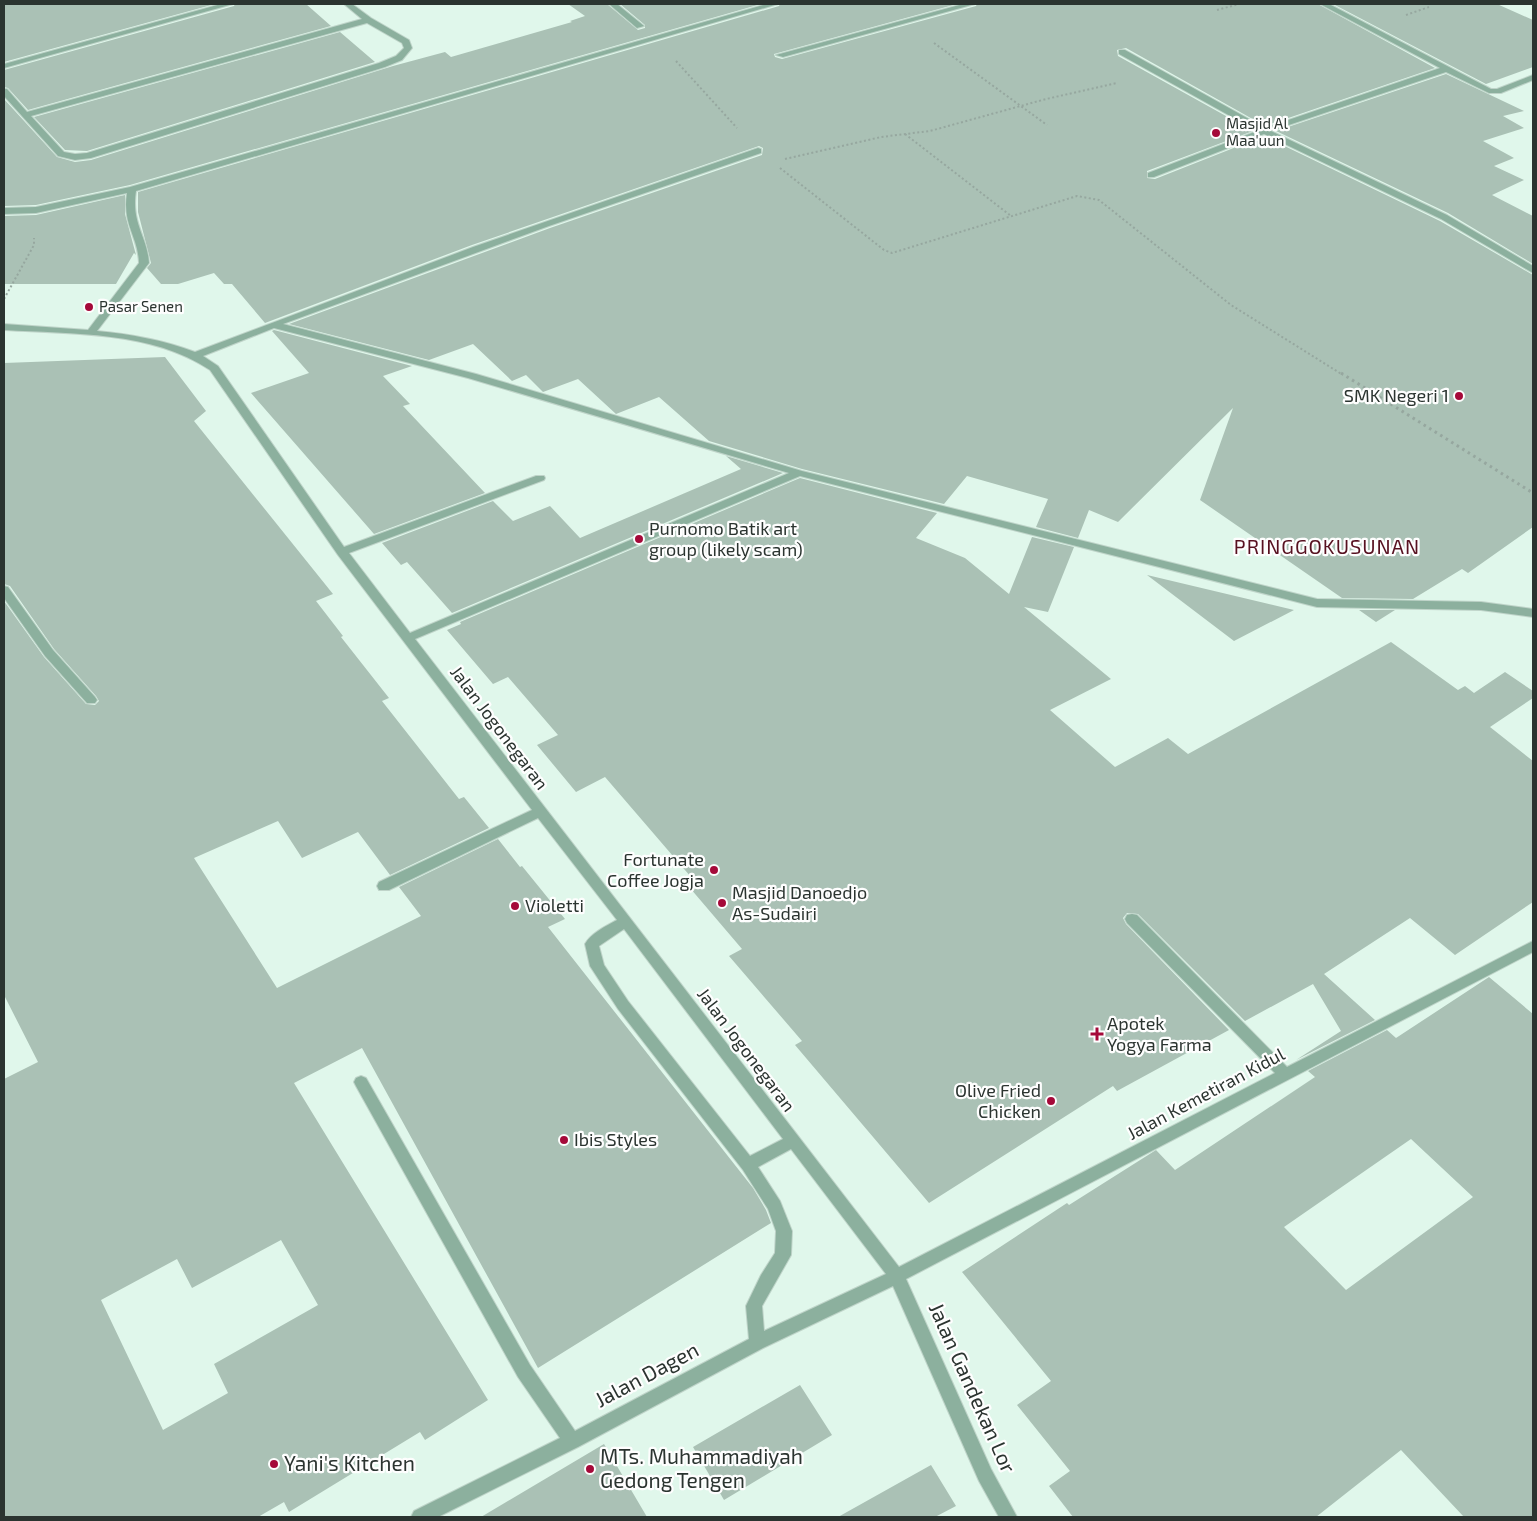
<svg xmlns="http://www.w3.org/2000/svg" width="1537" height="1521" font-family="'Exo 2',sans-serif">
<rect width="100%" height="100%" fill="#e0f7eb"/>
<path fill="#aac1b5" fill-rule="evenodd" d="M 4,4 L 215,4 L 4,62 Z
M 235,4 L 306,4 L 331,26 L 28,110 L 8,88 L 4,87 L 4,70 L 234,6 Z
M 568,4 L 607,4 L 638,30 L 645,28 L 645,25 L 620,4 L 761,4 L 130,185 L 36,205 L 4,206 L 4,99 L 57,157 L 75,162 L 91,160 L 393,66 L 445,52 L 451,57 L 572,22 L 570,21 L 585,16 Z
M 780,4 L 957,4 L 774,54 L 775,57 L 782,59 L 976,6 L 977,4 L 1318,4 L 1435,68 L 1265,126 L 1126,48 L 1117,50 L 1118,56 L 1253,131 L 1147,171 L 1147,178 L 1155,179 L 1264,136 L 1440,221 L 1533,275 L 1533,527 L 1468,573 L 1462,569 L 1413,599 L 1342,598 L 1200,500 L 1233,408 L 1118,522 L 1089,510 L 1078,538 L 1036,527 L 1048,499 L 967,476 L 944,504 L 802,469 L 709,441 L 659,397 L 616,414 L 578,379 L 543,392 L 526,375 L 512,381 L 473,344 L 429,360 L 289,324 L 550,228 L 762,155 L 763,148 L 759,146 L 472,245 L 265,323 L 232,284 L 224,284 L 214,273 L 178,284 L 161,284 L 147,268 L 151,263 L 138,212 L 138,192 L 779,6 Z
M 1333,4 L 1497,4 L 1533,20 L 1533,67 L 1486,84 Z
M 340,32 L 375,62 L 87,151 L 65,150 L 34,117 Z
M 1446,74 L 1524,111 L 1503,116 L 1524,128 L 1483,141 L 1514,158 L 1494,166 L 1524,180 L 1492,195 L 1533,216 L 1533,264 L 1448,213 L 1276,131 Z
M 125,195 L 125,214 L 136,255 L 134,253 L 116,284 L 4,284 L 4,216 L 36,215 Z
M 274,330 L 412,366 L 383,376 L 410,404 L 403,406 L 485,493 L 374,534 L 251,393 L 309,373 L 272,331 Z
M 165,357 L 206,411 L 194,421 L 333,594 L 316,601 L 343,636 L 341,637 L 389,698 L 382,701 L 459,799 L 464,797 L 489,828 L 390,875 L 358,832 L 302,858 L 278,821 L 194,858 L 277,988 L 421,916 L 399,887 L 498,839 L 520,867 L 522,866 L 565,919 L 548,927 L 753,1188 L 766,1210 L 771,1223 L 538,1368 L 362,1048 L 294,1083 L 488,1400 L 425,1440 L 420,1432 L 289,1512 L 284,1502 L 258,1517 L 4,1517 L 4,1079 L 38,1062 L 4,995 L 4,601 L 44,657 L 86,704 L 95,705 L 99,701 L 96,696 L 54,649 L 10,586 L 4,584 L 4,363 ZM 281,1240 L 318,1305 L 214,1364 L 228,1393 L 163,1430 L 101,1300 L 177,1259 L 192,1288 Z
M 726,456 L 783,473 L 452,613 L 407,562 L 401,565 L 382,543 L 493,501 L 513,521 L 550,506 L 580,538 L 741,469 Z
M 800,478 L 937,513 L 916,538 L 965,558 L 1009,594 L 1032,537 L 1074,547 L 1048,612 L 1024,607 L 1111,679 L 1050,710 L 1115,767 L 1168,738 L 1188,754 L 1391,642 L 1458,690 L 1465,686 L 1474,693 L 1505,672 L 1533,691 L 1533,698 L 1490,727 L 1533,761 L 1533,902 L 1455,955 L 1410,918 L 1324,974 L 1375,1020 L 1296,1060 L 1341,1031 L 1313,984 L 1245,1021 L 1138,914 L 1127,913 L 1123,918 L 1126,924 L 1229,1030 L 1117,1091 L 1113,1086 L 929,1203 L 795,1045 L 802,1041 L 729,956 L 742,949 L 690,888 L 697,884 L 605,777 L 576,792 L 537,745 L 558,735 L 508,677 L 493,684 L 447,630 L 461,624 L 460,622 Z
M 1147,575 L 1294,610 L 1234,641 Z
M 1359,610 L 1395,610 L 1376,622 Z
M 1489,977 L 1533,1014 L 1533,1517 L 1464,1517 L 1401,1450 L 1316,1517 L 1073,1517 L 1049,1486 L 1070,1471 L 1017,1405 L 1051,1381 L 962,1272 L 1067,1203 L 1069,1205 L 1156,1150 L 1175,1170 L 1315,1077 L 1308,1071 L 1387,1030 L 1396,1038 ZM 1411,1139 L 1473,1197 L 1346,1290 L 1284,1227 Z
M 800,1385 L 832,1435 L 724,1500 L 693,1447 Z
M 604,1444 L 647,1517 L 481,1517 Z
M 931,1465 L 956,1506 L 935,1517 L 838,1517 Z"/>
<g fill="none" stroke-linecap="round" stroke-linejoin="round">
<defs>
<path id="minor" d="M 221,4 L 233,4 L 4,68 L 4,64 Z
M 344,4 L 352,4 L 371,18 L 409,40 L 412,48 L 402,60 L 385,67 L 91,158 L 75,160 L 58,156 L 4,96 L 4,89 L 7,89 L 27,112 L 362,19 ZM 367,23 L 402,43 L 404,48 L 396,56 L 379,63 L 87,153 L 75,154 L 64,152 L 31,116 Z
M 609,4 L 617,4 L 644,26 L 637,28 Z
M 767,4 L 778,4 L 136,191 C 131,224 147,235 149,263 L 97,331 C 130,334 163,340 195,352 L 473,247 L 758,148 L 761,149 L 761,153 L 549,226 L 283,324 L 476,374 L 802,471 L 1317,599 L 1481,602 L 1533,609 L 1533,617 L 1481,610 L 1317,607 L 800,476 L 415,639 L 899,1267 L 1275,1073 L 1127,923 L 1125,919 L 1127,915 L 1132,914 L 1137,915 L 1287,1067 L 1533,941 L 1533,952 L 906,1279 L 991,1469 L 1017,1517 L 999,1517 L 979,1481 L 893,1286 L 763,1348 L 578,1447 L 438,1517 L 411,1517 L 414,1511 L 560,1438 L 518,1377 L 356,1086 L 354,1082 L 356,1078 L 361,1076 L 366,1078 L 530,1365 L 575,1431 L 749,1339 L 746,1306 L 761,1275 L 775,1253 L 776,1231 L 768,1209 L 743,1170 L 618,1009 L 590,966 L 585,944 C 591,933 606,926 617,920 L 538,818 L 389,890 L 379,890 L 377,886 L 379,882 L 532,810 L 338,555 L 210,370 C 152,331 72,334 4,330 L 4,324 L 88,330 L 139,263 C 138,236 122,225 127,193 L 36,213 L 4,214 L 4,208 L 36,207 L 130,187 ZM 274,328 L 468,378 L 789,473 L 410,633 L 349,553 L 544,480 L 545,478 L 544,476 L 536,476 L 344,547 L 218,366 L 203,356 ZM 624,929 L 783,1139 L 750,1156 L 628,1001 L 604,965 L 599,946 ZM 791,1149 L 886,1274 L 764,1331 L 762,1306 L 791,1255 L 792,1231 L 780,1201 L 758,1167 Z
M 963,4 L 975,4 L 783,57 L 776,55 Z
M 1320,4 L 1329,4 L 1491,89 L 1497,89 L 1533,75 L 1533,80 L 1501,93 L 1489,93 L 1446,72 L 1271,131 L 1447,215 L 1533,266 L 1533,273 L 1441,219 L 1264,134 L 1154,177 L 1148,177 L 1148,173 L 1257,131 L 1119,54 L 1119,50 L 1125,50 L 1265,128 L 1440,68 Z
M 4,586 L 8,587 L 53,650 L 95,697 L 97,700 L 95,703 L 87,703 L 45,656 L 4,598 Z"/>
</defs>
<use href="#minor" stroke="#bfd4c9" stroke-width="2"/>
<path stroke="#96a79f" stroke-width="2" stroke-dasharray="2 2.5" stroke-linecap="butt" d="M 1217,10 L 1239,4
M 1406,15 L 1429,7
M 934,43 L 1047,125
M 676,61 L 737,128
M 905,134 L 1011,216
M 785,159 L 881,137 L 930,131 L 1046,99 L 1117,83
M 780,168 L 884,250 L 892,253 L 1077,196 L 1099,200 L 1231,305 L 1343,375
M 4,299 L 34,245 L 34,238"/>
<path stroke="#96a79f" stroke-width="3" stroke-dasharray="2.5 4" stroke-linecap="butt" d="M 1341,373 L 1533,493"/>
<use href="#minor" fill="#8cb09e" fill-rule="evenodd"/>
</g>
<g fill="#a50939" stroke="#fefefe" stroke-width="2">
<circle cx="1216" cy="133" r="5"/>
<circle cx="89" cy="307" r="5"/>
<circle cx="1459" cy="396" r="5"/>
<circle cx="639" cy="539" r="5"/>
<circle cx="714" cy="870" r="5"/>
<circle cx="722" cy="903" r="5"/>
<circle cx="515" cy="906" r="5"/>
<path d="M1094.5 1026.5h5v5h5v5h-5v5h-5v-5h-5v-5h5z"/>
<circle cx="1051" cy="1101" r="5"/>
<circle cx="564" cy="1140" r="5"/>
<circle cx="274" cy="1464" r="5"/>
<circle cx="590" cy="1469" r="5"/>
</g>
<g text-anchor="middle" stroke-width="4.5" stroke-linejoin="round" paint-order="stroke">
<g font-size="15" fill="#2b3430" stroke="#fefefe" text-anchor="start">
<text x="1226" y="129">Masjid Al<tspan x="1226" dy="17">Maa'uun</tspan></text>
<text x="99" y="312">Pasar Senen</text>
</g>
<g font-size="18" fill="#2b3430" stroke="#fefefe" text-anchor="start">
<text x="1449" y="402" text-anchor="end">SMK Negeri 1</text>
<text x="649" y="535">Purnomo Batik art<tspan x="649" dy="21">group (likely scam)</tspan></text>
<text x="704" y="866" text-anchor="end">Fortunate<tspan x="704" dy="21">Coffee Jogja</tspan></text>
<text x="732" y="899">Masjid Danoedjo<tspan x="732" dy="21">As-Sudairi</tspan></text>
<text x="525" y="912">Violetti</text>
<text x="1107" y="1030">Apotek<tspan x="1107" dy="21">Yogya Farma</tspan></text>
<text x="1041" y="1097" text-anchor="end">Olive Fried<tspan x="1041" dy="21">Chicken</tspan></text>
<text x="574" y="1146">Ibis Styles</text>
</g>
<g font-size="18" fill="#2b3430" stroke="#fefefe">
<text transform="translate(499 728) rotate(53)" y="6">Jalan Jogonegaran</text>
<text transform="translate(746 1050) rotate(53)" y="6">Jalan Jogonegaran</text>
<text transform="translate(1206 1094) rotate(-28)" y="6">Jalan Kemetiran Kidul</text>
</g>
<g font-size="20" letter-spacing="1" fill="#571120" stroke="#fefefe">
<text x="1327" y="554">PRINGGOKUSUNAN</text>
</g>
<g font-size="21" fill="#2b3430" stroke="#fefefe">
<text transform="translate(647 1375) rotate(-28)" y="7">Jalan Dagen</text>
<text transform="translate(972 1388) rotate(66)" y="7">Jalan Gandekan Lor</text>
</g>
<g font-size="21" fill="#2b3430" stroke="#fefefe" text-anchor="start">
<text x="600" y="1464">MTs. Muhammadiyah<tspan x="600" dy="24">Gedong Tengen</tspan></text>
<text x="284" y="1471">Yani's Kitchen</text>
</g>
</g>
<rect width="1537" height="1521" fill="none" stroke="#2b3430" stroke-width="10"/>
</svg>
